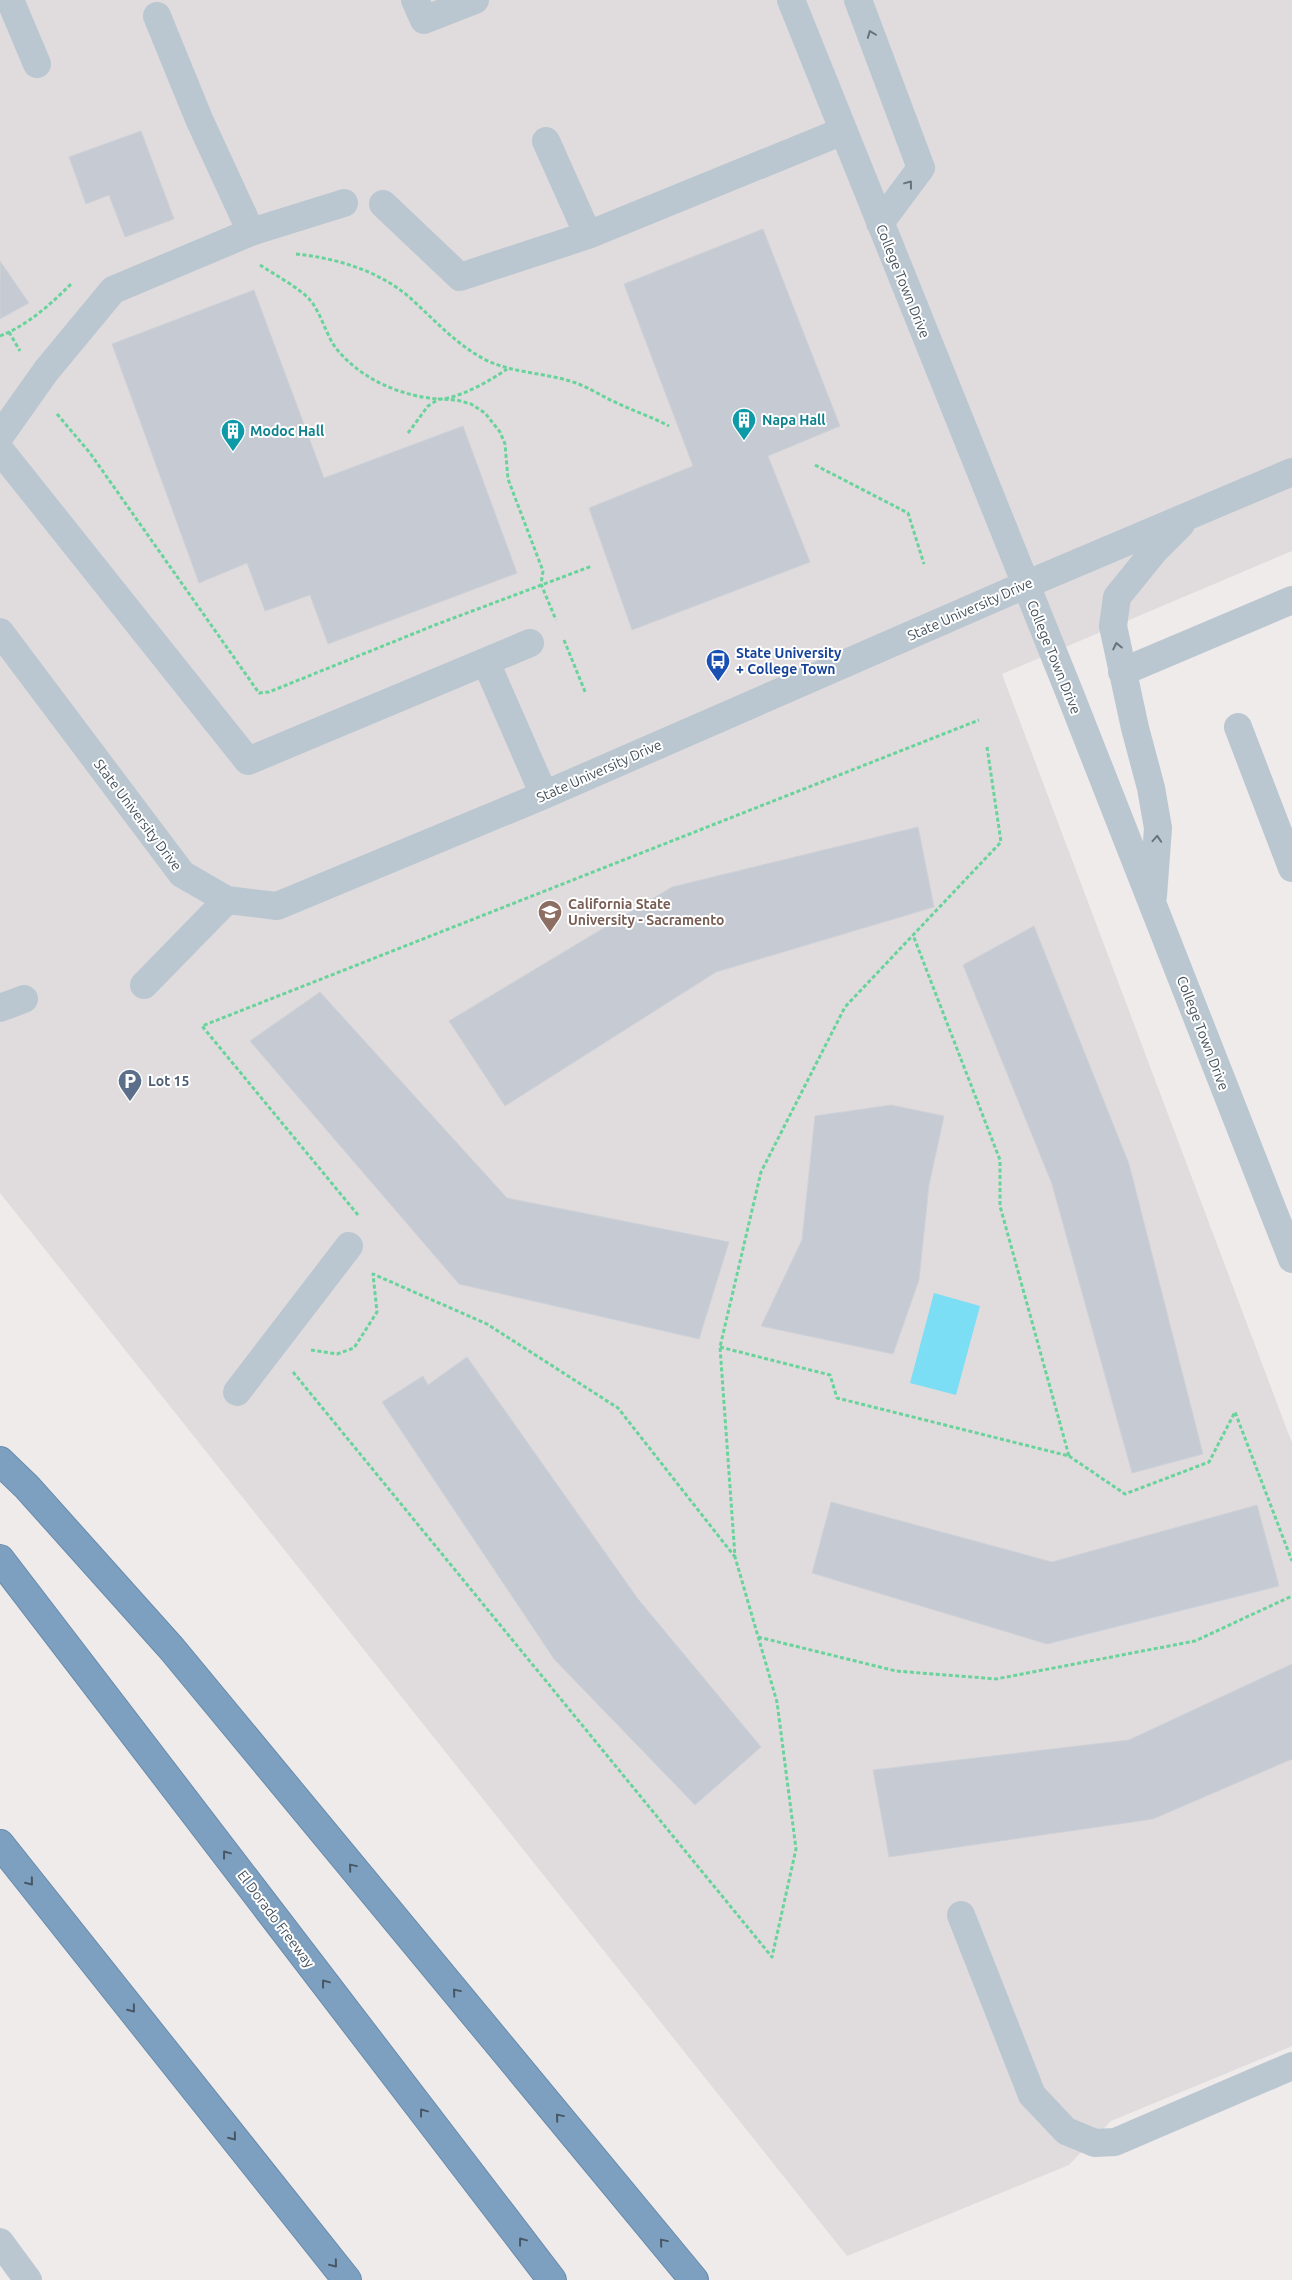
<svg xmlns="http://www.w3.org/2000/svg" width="1292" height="2280" font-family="Ubuntu,sans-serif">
<rect width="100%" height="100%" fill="#efebeb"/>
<path fill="#e0dcdd" d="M 0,0 L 1292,0 L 1292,551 L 1002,674 L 1292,1443 L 1292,2045 L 1290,2047 L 1111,2121 L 1069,2165 L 847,2256 L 0,1193 Z"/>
<path fill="#7bdef4" d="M 934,1293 L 980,1306 L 956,1395 L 910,1383 Z"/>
<path fill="#c6cad2" stroke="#ced1d8" d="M 141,131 L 174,219 L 125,237 L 109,195 L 86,204 L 69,157 Z
M 763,229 L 840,426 L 768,456 L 810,562 L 632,630 L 589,508 L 693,466 L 624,284 Z
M 0,261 L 29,303 L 0,319 Z
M 254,290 L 324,478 L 463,426 L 517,573 L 328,644 L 310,595 L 265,611 L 247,563 L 199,583 L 112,344 Z
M 918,827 L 934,907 L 716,972 L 505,1106 L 449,1021 L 672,887 Z
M 1034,926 L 1129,1164 L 1203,1454 L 1132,1473 L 1052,1184 L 963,965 Z
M 320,992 L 507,1198 L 729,1242 L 699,1339 L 459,1284 L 250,1041 Z
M 891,1105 L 944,1116 L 929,1185 L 919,1280 L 893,1354 L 761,1326 L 802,1240 L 815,1116 Z
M 467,1357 L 638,1599 L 761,1747 L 695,1805 L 554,1659 L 382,1402 L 423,1376 L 428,1385 Z
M 831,1502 L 1052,1562 L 1257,1505 L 1279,1586 L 1047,1644 L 812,1573 Z
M 1292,1664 L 1292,1759 L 1153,1819 L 889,1857 L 873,1770 L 1129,1740 Z"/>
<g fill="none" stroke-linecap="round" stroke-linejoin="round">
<defs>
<path id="highway" d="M 0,1461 L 27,1487 L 172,1649 L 694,2280
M 0,1559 L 552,2280
M 0,1844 L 347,2280"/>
</defs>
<use href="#highway" stroke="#688bac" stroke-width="30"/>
<path stroke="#68d39b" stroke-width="3" stroke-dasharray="4 2.5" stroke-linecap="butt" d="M 296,254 C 335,258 377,270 408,296 C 433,318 454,343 484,359 C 513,374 545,372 576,383 C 590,388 603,397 617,403 C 634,411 652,417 669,426
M 260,265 C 272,273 301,289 310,300 C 321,313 325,332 335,347 C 359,378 399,396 438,399 C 456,400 492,380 507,369
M 9,332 L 20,351
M 0,336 C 28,325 51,304 72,283
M 57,414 L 90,453 L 259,693 L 269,692 L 435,625 L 592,566
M 408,433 L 428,406 L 439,399 L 457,400 L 471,404 L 485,413 L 500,432 L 505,444 L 508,479 L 543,571 L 541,584 L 556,620
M 815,465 L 908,513 L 924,564
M 564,640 L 586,694
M 358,1215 L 202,1026 L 979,720
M 720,1347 L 830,1375 L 837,1398 L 1069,1456 L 1000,1206 L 1000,1160 L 913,935
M 311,1350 L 337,1354 L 354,1348 L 377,1312 L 373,1274 L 487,1324 L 618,1408 L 735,1557
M 293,1372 L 772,1957 L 796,1849 L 777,1702 L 735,1557 L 720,1347 L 761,1172 L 845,1007 L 1001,842 L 987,747
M 1069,1456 L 1125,1494 L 1209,1462 L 1235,1412 L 1292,1561
M 758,1637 L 896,1671 L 996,1679 L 1195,1641 L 1292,1596"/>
<path stroke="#bac7d0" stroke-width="28" d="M 10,0 L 37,64
M 415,0 L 424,20 L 475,0
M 791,0 L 1070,694 L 1292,1259
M 858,0 L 921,168 L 880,223
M 157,16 L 199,119 L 251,232 L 344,203
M 546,141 L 588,235 L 843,131
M 383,204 L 460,277 L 588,235
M 0,436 L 46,371 L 113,290 L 251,232
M 0,450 L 248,761 L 530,643
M 0,632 L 182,874 L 227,900 L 277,906 L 544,795 L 1025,585 L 1292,472
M 486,662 L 544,795
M 1122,672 L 1292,600
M 1238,727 L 1292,868
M 1153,896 L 1158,828 L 1151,788 L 1135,728 L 1113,626 L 1117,597 L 1155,550 L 1181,524
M 144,985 L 227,900
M 0,1008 L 24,999
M 237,1392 L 349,1246
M 961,1915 L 1032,2095 L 1066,2131 L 1095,2143 L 1115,2142 L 1292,2066
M 0,2242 L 28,2280"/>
<use href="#highway" stroke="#7da0c0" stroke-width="28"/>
</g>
<defs><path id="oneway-chevron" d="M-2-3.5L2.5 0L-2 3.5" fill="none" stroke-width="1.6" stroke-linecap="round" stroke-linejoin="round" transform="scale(1.25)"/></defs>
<g stroke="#66737d">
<use href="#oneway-chevron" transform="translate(871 34) rotate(-111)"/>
<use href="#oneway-chevron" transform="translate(909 184) rotate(-53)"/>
<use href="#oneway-chevron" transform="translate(1117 646) rotate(-102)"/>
<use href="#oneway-chevron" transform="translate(1157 839) rotate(-86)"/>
</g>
<g stroke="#485764">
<use href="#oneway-chevron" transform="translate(226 1854) rotate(-127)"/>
<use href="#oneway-chevron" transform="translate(352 1867) rotate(-130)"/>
<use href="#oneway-chevron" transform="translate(30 1882) rotate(51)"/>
<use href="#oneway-chevron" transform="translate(325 1983) rotate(-127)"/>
<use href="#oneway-chevron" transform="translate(456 1992) rotate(-130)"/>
<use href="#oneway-chevron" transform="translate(132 2009) rotate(51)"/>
<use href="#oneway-chevron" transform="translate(423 2112) rotate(-127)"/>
<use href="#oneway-chevron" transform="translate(559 2117) rotate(-130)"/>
<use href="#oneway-chevron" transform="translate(233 2137) rotate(51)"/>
<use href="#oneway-chevron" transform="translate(522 2241) rotate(-127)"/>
<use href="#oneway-chevron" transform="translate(663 2242) rotate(-130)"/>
<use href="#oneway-chevron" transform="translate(334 2264) rotate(51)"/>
</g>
<defs>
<symbol id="building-pin" viewBox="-11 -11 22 30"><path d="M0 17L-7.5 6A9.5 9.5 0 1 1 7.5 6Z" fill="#0f9aa8" stroke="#fff"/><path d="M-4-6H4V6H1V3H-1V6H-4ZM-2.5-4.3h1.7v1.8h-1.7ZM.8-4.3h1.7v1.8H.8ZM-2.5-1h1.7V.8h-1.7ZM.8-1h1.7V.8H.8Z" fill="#fff"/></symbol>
<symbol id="bus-pin" viewBox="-11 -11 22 30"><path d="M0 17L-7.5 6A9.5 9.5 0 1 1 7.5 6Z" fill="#1a4fb4" stroke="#fff"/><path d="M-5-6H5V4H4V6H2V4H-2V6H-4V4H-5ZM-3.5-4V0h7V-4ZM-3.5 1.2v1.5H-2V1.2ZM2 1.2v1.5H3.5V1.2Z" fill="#fff"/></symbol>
<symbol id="university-pin" viewBox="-11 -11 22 30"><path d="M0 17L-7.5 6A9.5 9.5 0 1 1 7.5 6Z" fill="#8d6e63" stroke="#fff"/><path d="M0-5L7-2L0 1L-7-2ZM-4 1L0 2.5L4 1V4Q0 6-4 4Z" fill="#fff"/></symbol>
<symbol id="parking-pin" viewBox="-11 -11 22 30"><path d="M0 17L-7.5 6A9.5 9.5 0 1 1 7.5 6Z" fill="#5c6f8a" stroke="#fff"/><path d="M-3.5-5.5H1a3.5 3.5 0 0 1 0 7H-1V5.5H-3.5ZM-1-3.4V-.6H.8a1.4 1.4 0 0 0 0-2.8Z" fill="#fff"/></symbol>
</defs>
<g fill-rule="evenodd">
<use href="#building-pin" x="730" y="406" width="28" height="38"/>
<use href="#building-pin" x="219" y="417" width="28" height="38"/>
<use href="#bus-pin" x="704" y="647" width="28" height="38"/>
<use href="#university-pin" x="536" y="898" width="28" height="38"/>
<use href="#parking-pin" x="116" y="1067" width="28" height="38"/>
</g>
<g text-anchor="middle" stroke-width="4" stroke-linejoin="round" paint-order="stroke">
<g font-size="14" fill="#424f5a" stroke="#fff">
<text transform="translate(903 281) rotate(68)" y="5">College Town Drive</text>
<text transform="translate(970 609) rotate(-24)" y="5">State University Drive</text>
<text transform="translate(1054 657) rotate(68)" y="5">College Town Drive</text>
<text transform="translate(599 771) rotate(-24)" y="5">State University Drive</text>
<text transform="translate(138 815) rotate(53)" y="5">State University Drive</text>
<text transform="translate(1203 1033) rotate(69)" y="5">College Town Drive</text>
<text transform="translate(276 1919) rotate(53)" y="5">El Dorado Freeway</text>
</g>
<g font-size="14" font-weight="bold" fill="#0d838f" stroke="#fff" text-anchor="start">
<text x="762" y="425">Napa Hall</text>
<text x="250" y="436">Modoc Hall</text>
</g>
<g font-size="14" font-weight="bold" fill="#164399" stroke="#fff" text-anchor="start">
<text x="736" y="658">State University<tspan x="736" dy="16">+ College Town</tspan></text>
</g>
<g font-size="14" font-weight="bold" fill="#785e54" stroke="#fff" text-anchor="start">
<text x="568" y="909">California State<tspan x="568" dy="16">University - Sacramento</tspan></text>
</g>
<g font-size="14" font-weight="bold" fill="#4e5e75" stroke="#fff" text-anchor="start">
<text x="148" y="1086">Lot 15</text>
</g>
</g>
</svg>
